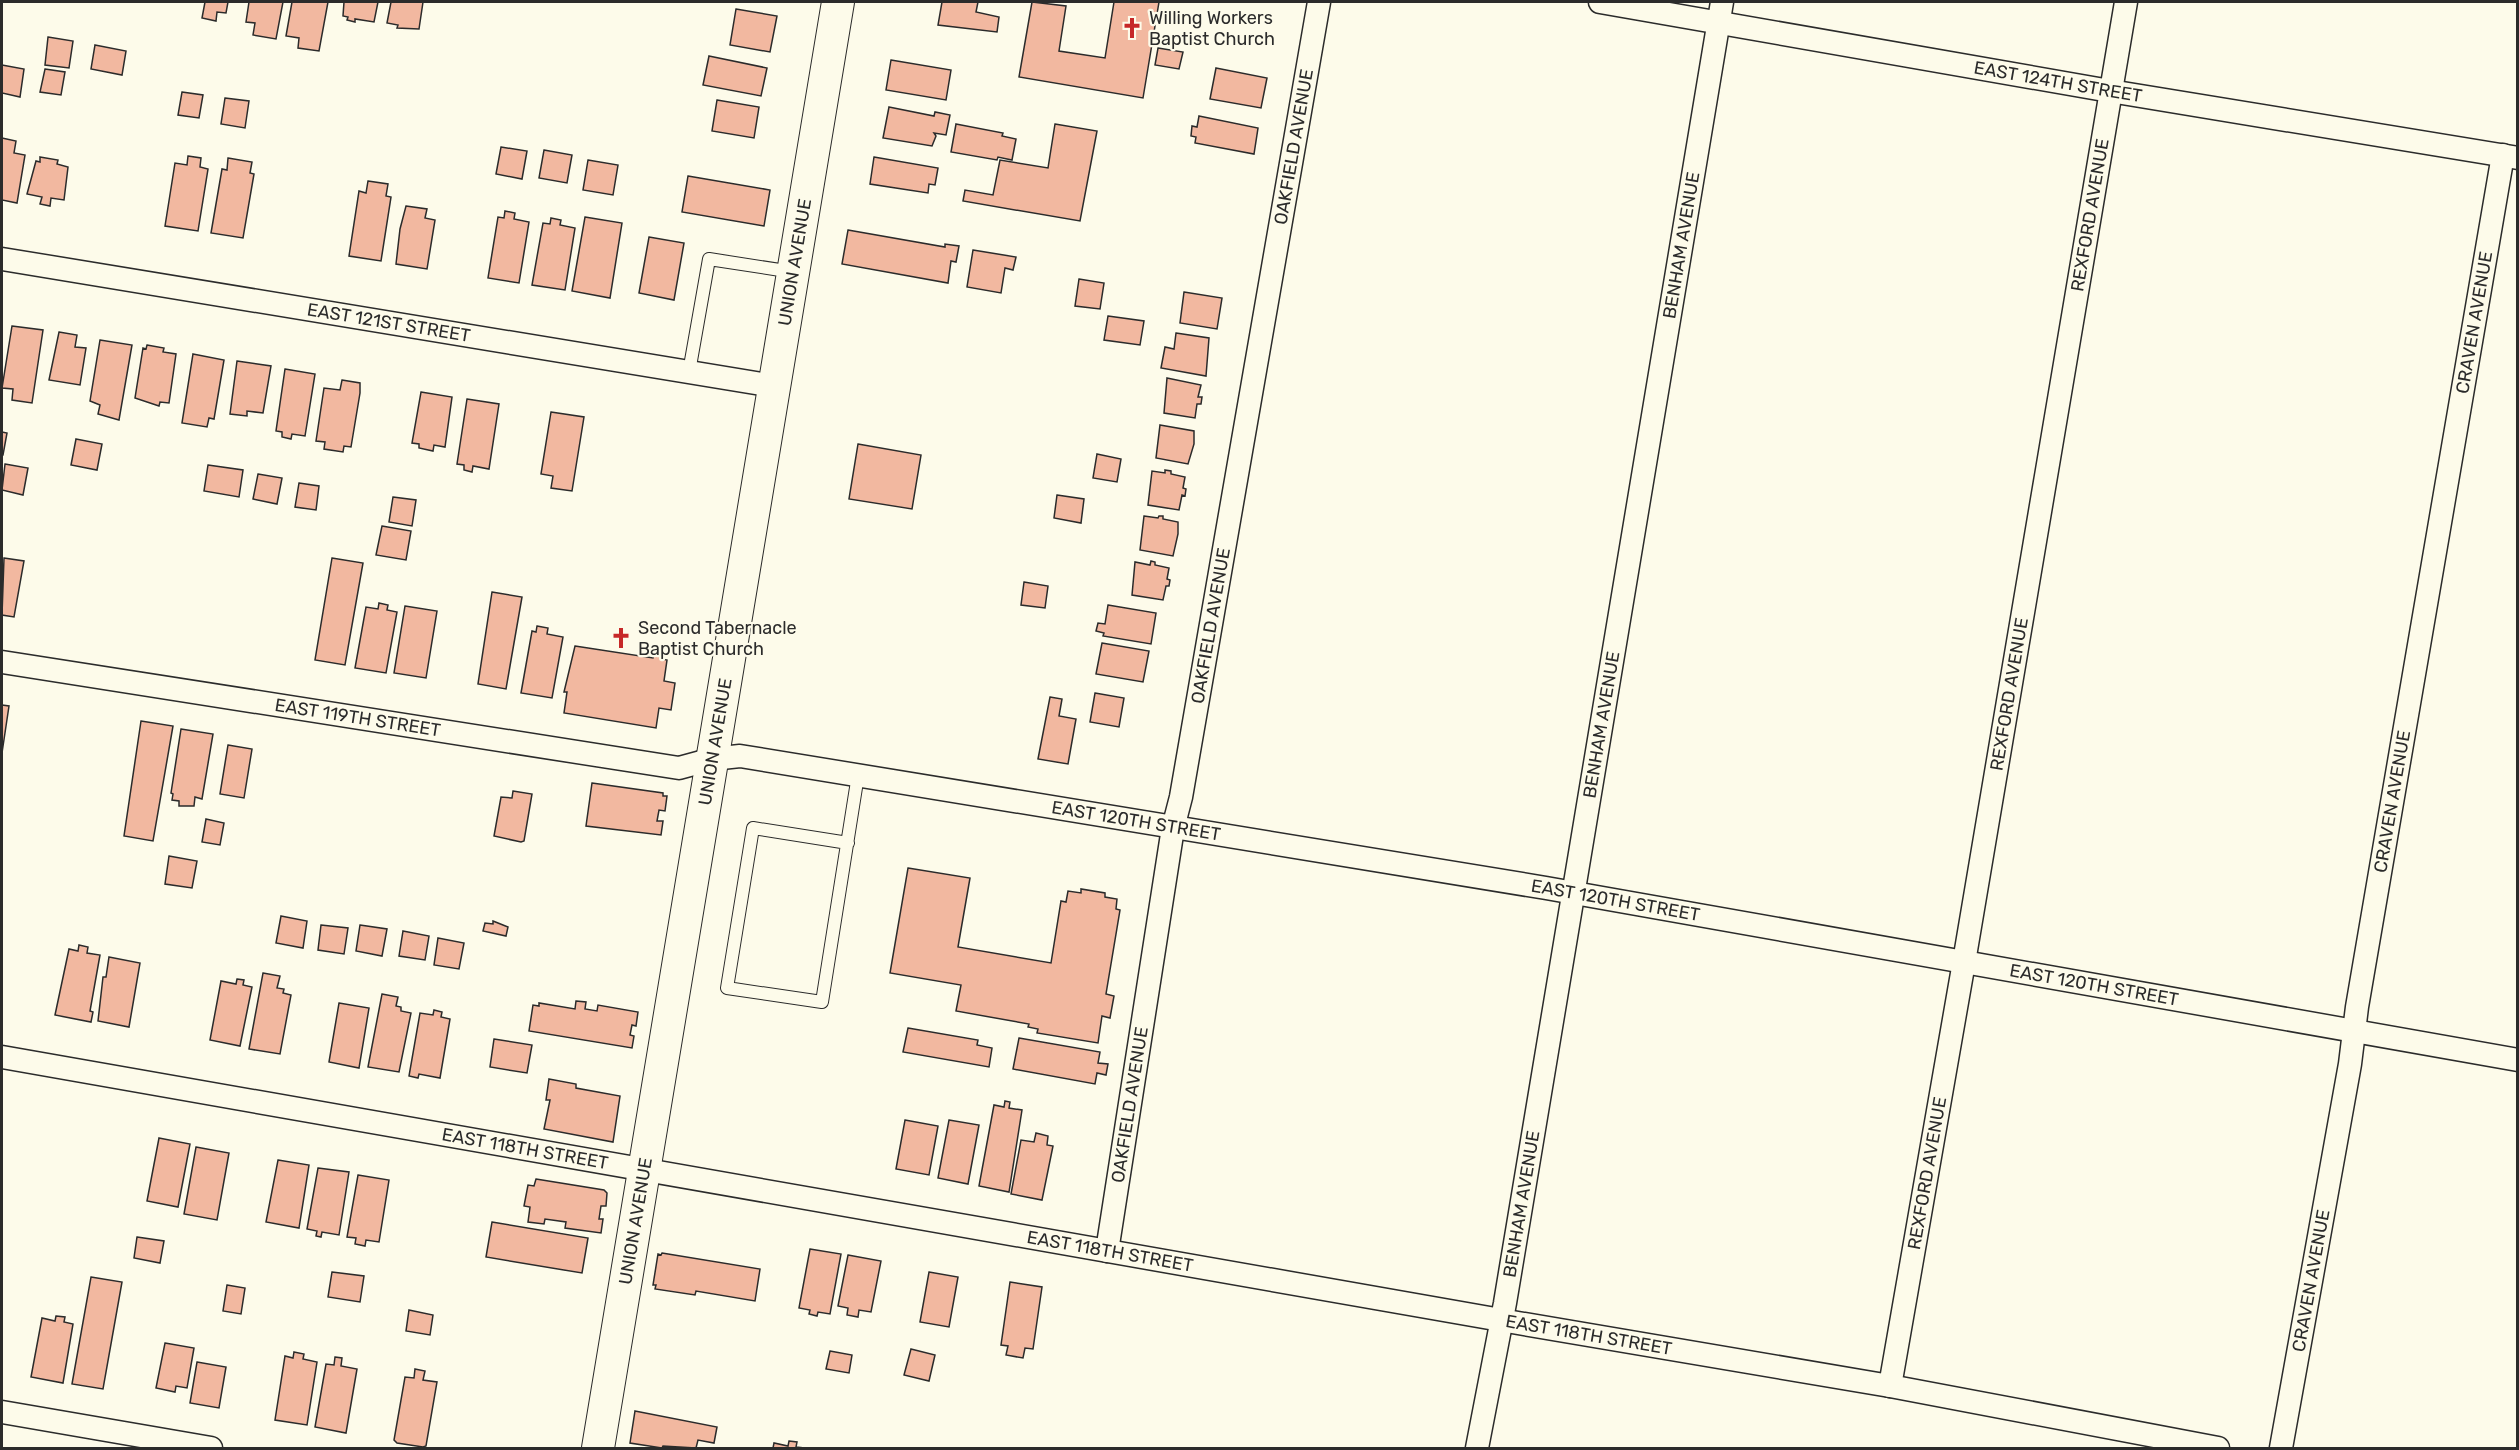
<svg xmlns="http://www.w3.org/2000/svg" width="2519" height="1450" font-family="Rubik,sans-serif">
<rect width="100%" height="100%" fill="#fdfbea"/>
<path fill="#f2b8a0" stroke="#2b2b2b" stroke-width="1.5" d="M 205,2 L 228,2 L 226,13 L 217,12 L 216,21 L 202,18 Z
M 249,2 L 283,2 L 276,39 L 253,35 L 255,23 L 246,22 Z
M 292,2 L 328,2 L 319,51 L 298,48 L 299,38 L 286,36 Z
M 344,2 L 378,2 L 374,22 L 355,19 L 355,22 L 347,20 L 348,17 L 343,16 Z
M 391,2 L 423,2 L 419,29 L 397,28 L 398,25 L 387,23 Z
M 942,2 L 978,2 L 976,12 L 999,17 L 997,32 L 938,25 Z
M 1032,2 L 1066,6 L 1059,51 L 1105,58 L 1114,2 L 1159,2 L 1143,98 L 1019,77 Z
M 736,9 L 777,16 L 770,52 L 730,45 Z
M 48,37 L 73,41 L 69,68 L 45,65 Z
M 95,45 L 126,51 L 122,75 L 91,69 Z
M 1158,48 L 1183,52 L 1179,69 L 1155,65 Z
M 709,56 L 767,68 L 761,96 L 703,85 Z
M 891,60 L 951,70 L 946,100 L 886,90 Z
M 2,65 L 24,69 L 20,97 L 2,93 Z
M 1216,68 L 1267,78 L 1261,108 L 1210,99 Z
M 45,69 L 65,72 L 61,95 L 40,92 Z
M 182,92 L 203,95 L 199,118 L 178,115 Z
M 225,98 L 249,101 L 245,128 L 221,124 Z
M 717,100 L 759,107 L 754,138 L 712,131 Z
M 889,107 L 934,116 L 935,112 L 950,115 L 946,135 L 934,133 L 936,136 L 932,146 L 883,138 Z
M 1199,116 L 1258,128 L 1254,154 L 1195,143 L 1196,137 L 1191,136 L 1192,126 L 1197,127 Z
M 956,124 L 1003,133 L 1002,136 L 1016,139 L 1012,160 L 998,157 L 997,160 L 951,152 Z
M 1055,124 L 1097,131 L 1080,221 L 963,201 L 965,190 L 993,195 L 1000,160 L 1048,168 Z
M 2,138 L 16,141 L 14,153 L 25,155 L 17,203 L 2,200 Z
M 501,147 L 527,151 L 522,179 L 496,174 Z
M 544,150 L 572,155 L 567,183 L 539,178 Z
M 188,156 L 201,158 L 200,167 L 208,169 L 198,231 L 165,226 L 175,163 L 187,165 Z
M 40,157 L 58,160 L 57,164 L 68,167 L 64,200 L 51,198 L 50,206 L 40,204 L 42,197 L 27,194 L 36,161 L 40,162 Z
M 874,157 L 938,168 L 935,185 L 929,184 L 928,193 L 870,184 Z
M 228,158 L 252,162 L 250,173 L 254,174 L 243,238 L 211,233 L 222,169 L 227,170 Z
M 588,160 L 618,165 L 613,195 L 583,190 Z
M 688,176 L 770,190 L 764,226 L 682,212 Z
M 368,181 L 388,184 L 386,196 L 391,197 L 381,261 L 349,256 L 359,191 L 366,193 Z
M 406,206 L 427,209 L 425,218 L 435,220 L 427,269 L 396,264 L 400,229 Z
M 505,211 L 515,213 L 514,219 L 529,222 L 519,283 L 488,278 L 498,217 L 504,218 Z
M 585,217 L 622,223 L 610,298 L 572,291 Z
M 551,218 L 561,220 L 560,225 L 575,228 L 565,290 L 532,285 L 543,223 L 550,224 Z
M 848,230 L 945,247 L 945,244 L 959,246 L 956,262 L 951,261 L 948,283 L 842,264 Z
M 649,237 L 684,243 L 674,300 L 639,293 Z
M 973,250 L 1016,257 L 1013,270 L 1005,268 L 1001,293 L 967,287 Z
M 1079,279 L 1104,283 L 1100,309 L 1075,306 Z
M 1184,292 L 1222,298 L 1217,329 L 1180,323 Z
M 1108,316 L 1144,321 L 1140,345 L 1104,340 Z
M 12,326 L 43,330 L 32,403 L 12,400 L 13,389 L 2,388 Z
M 59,332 L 77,335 L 75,347 L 86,348 L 80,385 L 49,380 Z
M 1176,333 L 1209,338 L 1206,376 L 1161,368 L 1165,347 L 1174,349 Z
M 100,340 L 132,345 L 119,420 L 98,414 L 100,405 L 90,401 Z
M 147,345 L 164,348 L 163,352 L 176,354 L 169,403 L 160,402 L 159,406 L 135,398 L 143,348 L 146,349 Z
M 193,354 L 224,360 L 214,419 L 209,418 L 207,427 L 182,423 Z
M 237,361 L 271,366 L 263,413 L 247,411 L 247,416 L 230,414 Z
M 285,369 L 315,374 L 305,436 L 292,434 L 291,439 L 282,437 L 282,432 L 276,431 Z
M 1167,378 L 1201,385 L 1198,397 L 1202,397 L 1201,404 L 1197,404 L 1195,418 L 1164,413 Z
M 342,380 L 360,383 L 360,393 L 351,447 L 344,446 L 343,452 L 324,449 L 325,442 L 316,441 L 324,388 L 340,390 Z
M 421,392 L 452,397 L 445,447 L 434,445 L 433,451 L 419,448 L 419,444 L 412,443 Z
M 467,399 L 499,404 L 489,469 L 473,466 L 472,472 L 464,470 L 464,465 L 457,464 Z
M 551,412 L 584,417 L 572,491 L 551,488 L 553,476 L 541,474 Z
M 1160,425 L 1194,431 L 1194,444 L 1188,464 L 1156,458 Z
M 2,432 L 7,433 L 3,455 L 2,455 Z
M 76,439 L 102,444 L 97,470 L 71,465 Z
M 858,444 L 921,455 L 912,509 L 849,499 Z
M 1097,454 L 1121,459 L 1117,482 L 1093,478 Z
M 5,464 L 28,468 L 23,495 L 2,490 Z
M 208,465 L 243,470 L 239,497 L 204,491 Z
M 1165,470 L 1171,471 L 1171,474 L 1185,477 L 1183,488 L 1186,489 L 1185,496 L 1182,495 L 1179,510 L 1148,505 L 1152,471 L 1165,473 Z
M 258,474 L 282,478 L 277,504 L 253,499 Z
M 299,483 L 319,486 L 316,510 L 295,507 Z
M 1057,495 L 1084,499 L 1081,523 L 1054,518 Z
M 393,497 L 416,500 L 412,526 L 389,522 Z
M 1144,516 L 1158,518 L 1159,516 L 1163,516 L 1163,519 L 1178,522 L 1178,534 L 1173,556 L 1140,550 Z
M 382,526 L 411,531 L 406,560 L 376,555 Z
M 4,558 L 24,561 L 14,617 L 2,615 Z
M 332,558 L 363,563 L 345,665 L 315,660 Z
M 1151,561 L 1155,562 L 1155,565 L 1169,568 L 1167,579 L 1170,580 L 1169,586 L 1166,586 L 1163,600 L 1132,595 L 1135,562 L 1150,565 Z
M 1024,582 L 1048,586 L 1045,608 L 1021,605 Z
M 492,592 L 522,597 L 506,689 L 478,684 Z
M 379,603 L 388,605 L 387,610 L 397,612 L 386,673 L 355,668 L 366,607 L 378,609 Z
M 1108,605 L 1156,613 L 1151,644 L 1103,636 L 1104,633 L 1096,631 L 1098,623 L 1105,624 Z
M 405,606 L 437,611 L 426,678 L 394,673 Z
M 537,626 L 548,628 L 547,634 L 563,637 L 552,698 L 521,693 L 532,631 L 536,632 Z
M 1102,643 L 1149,651 L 1143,682 L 1096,674 Z
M 575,646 L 653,658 L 655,648 L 664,650 L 662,659 L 667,660 L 664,681 L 675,683 L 671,710 L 659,708 L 656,728 L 564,713 L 567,692 L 564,692 Z
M 1095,693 L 1124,698 L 1119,727 L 1090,722 Z
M 1050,697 L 1062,699 L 1059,716 L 1076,719 L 1068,764 L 1038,759 Z
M 2,705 L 9,706 L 2,753 Z
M 141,721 L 173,726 L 153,841 L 124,836 Z
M 181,729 L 213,734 L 202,799 L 195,797 L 194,806 L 179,806 L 179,801 L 172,800 L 173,794 L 171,793 Z
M 228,745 L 252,749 L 244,798 L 220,794 Z
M 592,783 L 663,793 L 663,796 L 667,796 L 665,811 L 659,810 L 657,821 L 663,821 L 661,835 L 586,826 Z
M 513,791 L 532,794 L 524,841 L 521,842 L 494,836 L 501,797 L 512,798 Z
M 206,819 L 224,823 L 220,845 L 202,842 Z
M 169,856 L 197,861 L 192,888 L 165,884 Z
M 908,868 L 970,878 L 958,947 L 1051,963 L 1061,901 L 1066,902 L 1068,891 L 1081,893 L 1081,889 L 1105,893 L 1105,897 L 1117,899 L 1116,909 L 1120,910 L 1106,994 L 1114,996 L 1110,1018 L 1102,1016 L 1098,1043 L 1037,1033 L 1038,1029 L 1028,1027 L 1029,1024 L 956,1011 L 961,985 L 890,973 Z
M 281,916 L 307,921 L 303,948 L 276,943 Z
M 493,921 L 508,927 L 506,936 L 483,931 L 485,923 L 493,924 Z
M 321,925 L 348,928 L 344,954 L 318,950 Z
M 360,925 L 387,929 L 382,956 L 356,951 Z
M 403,931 L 429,936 L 425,960 L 399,956 Z
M 438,938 L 464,943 L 459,969 L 434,965 Z
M 79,945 L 88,947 L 87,953 L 100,955 L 90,1011 L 93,1012 L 91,1022 L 55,1015 L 69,949 L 78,951 Z
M 109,957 L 140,963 L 129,1027 L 98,1021 L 103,977 L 106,977 Z
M 263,973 L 280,976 L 277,988 L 284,989 L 283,993 L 291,995 L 280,1054 L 249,1049 Z
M 237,979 L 244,980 L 243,985 L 252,987 L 240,1046 L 210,1040 L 221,981 L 236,984 Z
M 382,994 L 398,997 L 396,1006 L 401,1007 L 401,1011 L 411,1013 L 399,1072 L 368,1067 Z
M 576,1001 L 586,1002 L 585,1009 L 597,1011 L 598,1005 L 638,1012 L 636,1026 L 632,1025 L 630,1035 L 634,1036 L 632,1048 L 529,1031 L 533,1005 L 539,1006 L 539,1003 L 575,1009 Z
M 339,1003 L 369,1008 L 359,1068 L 329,1062 Z
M 434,1010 L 442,1012 L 441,1017 L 450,1019 L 440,1078 L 419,1074 L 418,1078 L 409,1076 L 420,1013 L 433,1015 Z
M 908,1028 L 978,1040 L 977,1045 L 992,1048 L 989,1067 L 903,1052 Z
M 1019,1038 L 1100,1052 L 1098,1063 L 1108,1064 L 1106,1075 L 1097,1073 L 1095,1084 L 1013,1069 Z
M 494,1039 L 532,1045 L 527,1073 L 490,1067 Z
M 549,1079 L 576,1084 L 576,1088 L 620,1096 L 613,1142 L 544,1129 L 550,1100 L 546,1100 Z
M 1005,1101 L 1010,1102 L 1009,1108 L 1022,1110 L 1009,1192 L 979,1186 L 994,1105 L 1004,1107 Z
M 905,1120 L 938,1126 L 929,1175 L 896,1169 Z
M 949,1120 L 979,1125 L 968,1184 L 938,1178 Z
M 1036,1133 L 1048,1136 L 1047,1145 L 1053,1146 L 1042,1200 L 1011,1194 L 1021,1140 L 1034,1142 Z
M 159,1138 L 190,1144 L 178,1207 L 147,1201 Z
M 196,1147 L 229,1153 L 217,1220 L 184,1214 Z
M 278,1160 L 309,1165 L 299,1228 L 266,1222 Z
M 318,1168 L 349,1172 L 339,1235 L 322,1232 L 321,1237 L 316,1236 L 317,1231 L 307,1229 Z
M 358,1175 L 389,1180 L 379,1242 L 366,1240 L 365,1246 L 355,1244 L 356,1238 L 347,1237 Z
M 536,1179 L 604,1190 L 607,1193 L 606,1206 L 601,1206 L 599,1219 L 603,1219 L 601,1233 L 565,1228 L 566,1222 L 545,1219 L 544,1224 L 528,1222 L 530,1207 L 524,1206 L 528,1185 L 534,1186 Z
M 492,1222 L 588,1238 L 582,1273 L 486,1257 Z
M 137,1237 L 164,1241 L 160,1263 L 134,1258 Z
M 810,1249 L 841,1254 L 830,1314 L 818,1312 L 817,1316 L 809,1314 L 810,1310 L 799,1308 Z
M 662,1253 L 760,1269 L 755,1301 L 696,1291 L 695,1295 L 655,1289 L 656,1285 L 653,1285 L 658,1254 L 661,1255 Z
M 848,1255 L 881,1261 L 871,1312 L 859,1310 L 858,1317 L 847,1315 L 848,1308 L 838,1306 Z
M 332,1272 L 364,1276 L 360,1302 L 328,1297 Z
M 929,1272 L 958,1277 L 949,1327 L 920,1322 Z
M 91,1277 L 122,1282 L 103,1389 L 72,1384 Z
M 1010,1282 L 1042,1287 L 1033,1349 L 1025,1348 L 1023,1358 L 1006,1355 L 1008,1346 L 1001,1345 Z
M 227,1285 L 245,1288 L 241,1314 L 223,1311 Z
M 409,1310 L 433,1315 L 430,1335 L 406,1331 Z
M 56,1316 L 65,1317 L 64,1322 L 73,1324 L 63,1383 L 31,1377 L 42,1318 L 55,1321 Z
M 165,1343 L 194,1348 L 187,1388 L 176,1386 L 175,1392 L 156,1388 Z
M 911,1349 L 935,1355 L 929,1381 L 904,1375 Z
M 830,1351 L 852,1355 L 849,1373 L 826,1369 Z
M 294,1352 L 304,1354 L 303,1359 L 317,1362 L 307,1425 L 275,1420 L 285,1356 L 293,1358 Z
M 335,1357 L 342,1358 L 341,1366 L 357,1369 L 346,1433 L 315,1427 L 326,1364 L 334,1365 Z
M 197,1362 L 226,1367 L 219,1408 L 190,1403 Z
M 415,1369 L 425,1371 L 423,1380 L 437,1382 L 426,1446 L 423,1447 L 397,1443 L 394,1440 L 405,1377 L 414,1378 Z
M 635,1411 L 717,1427 L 714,1443 L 698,1440 L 696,1448 L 663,1446 L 662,1448 L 630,1443 Z
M 789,1441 L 797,1442 L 796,1447 L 805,1448 L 773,1448 L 774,1443 L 788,1446 Z"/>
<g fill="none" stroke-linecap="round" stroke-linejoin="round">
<defs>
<path id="service" d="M 689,372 L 709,259 L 793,272
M 848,843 L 753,828 L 727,988 L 822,1002 L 858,775"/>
<g id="minor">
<path id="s1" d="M 1600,2 L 2110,91 L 2518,158"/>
<path id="s2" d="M 2,259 L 774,386"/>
<path id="s3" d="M 2,662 L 679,768 L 712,759 L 740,756 L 1546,888 L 2518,1060"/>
<path id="s4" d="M 2,1057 L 1518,1323 L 1890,1386 L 2218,1448"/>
<path id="s5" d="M 1107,1251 L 1173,828 L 1181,797 L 1319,2"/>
<path id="s6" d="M 1890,1386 L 1964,962 L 2126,2"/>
<path d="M 2,1412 L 211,1448"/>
<path id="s7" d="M 1477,1448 L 1505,1303 L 1722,2"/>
<path id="s8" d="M 2281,1448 L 2350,1064 L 2357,1007 L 2503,155"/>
</g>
<g id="secondary">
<path id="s9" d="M 598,1448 L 838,2"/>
</g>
</defs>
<use href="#service" stroke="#2b2b2b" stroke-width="14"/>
<use href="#minor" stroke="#2b2b2b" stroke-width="25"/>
<use href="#secondary" stroke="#2b2b2b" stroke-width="34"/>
<use href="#service" stroke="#fdfbea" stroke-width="12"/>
<use href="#minor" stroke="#fdfbea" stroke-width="22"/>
<use href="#secondary" stroke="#fdfbea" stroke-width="32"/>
</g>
<defs>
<symbol id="church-bare" viewBox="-9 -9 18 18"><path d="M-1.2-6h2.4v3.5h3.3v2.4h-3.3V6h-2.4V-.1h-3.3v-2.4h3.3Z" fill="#c62828" stroke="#fdfbea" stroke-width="2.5" paint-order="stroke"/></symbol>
</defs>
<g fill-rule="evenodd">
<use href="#church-bare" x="1117" y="13" width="30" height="30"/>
<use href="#church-bare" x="606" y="623" width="30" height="30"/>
</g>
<g text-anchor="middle" stroke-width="4.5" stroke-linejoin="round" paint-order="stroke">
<g font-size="18" fill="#2b2b2b" stroke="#fdfbea" text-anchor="start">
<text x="1149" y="24">Willing Workers<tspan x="1149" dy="21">Baptist Church</tspan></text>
<text x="638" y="634">Second Tabernacle<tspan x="638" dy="21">Baptist Church</tspan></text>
</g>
<g font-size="18" fill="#2b2b2b" stroke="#fdfbea">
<text dy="6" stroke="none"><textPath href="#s1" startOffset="465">EAST 124TH STREET</textPath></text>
<text dy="6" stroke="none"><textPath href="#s5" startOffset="1120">OAKFIELD AVENUE</textPath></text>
<text dy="6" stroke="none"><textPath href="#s6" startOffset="1188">REXFORD AVENUE</textPath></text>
<text dy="6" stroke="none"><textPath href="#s7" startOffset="1220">BENHAM AVENUE</textPath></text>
<text dy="6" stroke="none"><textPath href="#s9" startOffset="1202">UNION AVENUE</textPath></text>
<text dy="6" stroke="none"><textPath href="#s2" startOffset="392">EAST 121ST STREET</textPath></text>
<text dy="6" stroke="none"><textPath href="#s8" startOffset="1142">CRAVEN AVENUE</textPath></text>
<text dy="6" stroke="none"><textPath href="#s5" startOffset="634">OAKFIELD AVENUE</textPath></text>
<text dy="6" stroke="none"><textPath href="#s6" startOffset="702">REXFORD AVENUE</textPath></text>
<text dy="6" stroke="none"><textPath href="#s3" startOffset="360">EAST 119TH STREET</textPath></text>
<text dy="6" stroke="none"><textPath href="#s7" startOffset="734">BENHAM AVENUE</textPath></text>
<text dy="6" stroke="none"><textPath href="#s9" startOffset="716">UNION AVENUE</textPath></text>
<text dy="6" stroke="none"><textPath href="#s8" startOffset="656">CRAVEN AVENUE</textPath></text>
<text dy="6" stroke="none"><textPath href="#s3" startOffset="1149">EAST 120TH STREET</textPath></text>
<text dy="6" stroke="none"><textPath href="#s3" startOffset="1635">EAST 120TH STREET</textPath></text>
<text dy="6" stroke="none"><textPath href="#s3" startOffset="2121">EAST 120TH STREET</textPath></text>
<text dy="6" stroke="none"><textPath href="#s5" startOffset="148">OAKFIELD AVENUE</textPath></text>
<text dy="6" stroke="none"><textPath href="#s4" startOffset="531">EAST 118TH STREET</textPath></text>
<text dy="6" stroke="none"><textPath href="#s6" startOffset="216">REXFORD AVENUE</textPath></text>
<text dy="6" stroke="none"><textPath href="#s7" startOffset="248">BENHAM AVENUE</textPath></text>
<text dy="6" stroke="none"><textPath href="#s9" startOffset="230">UNION AVENUE</textPath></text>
<text dy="6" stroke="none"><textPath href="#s4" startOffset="1125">EAST 118TH STREET</textPath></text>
<text dy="6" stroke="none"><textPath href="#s8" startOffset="170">CRAVEN AVENUE</textPath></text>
<text dy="6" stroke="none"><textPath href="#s4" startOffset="1611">EAST 118TH STREET</textPath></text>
</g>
</g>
<rect width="2519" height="1450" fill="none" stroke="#2b2b2b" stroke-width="6"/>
</svg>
